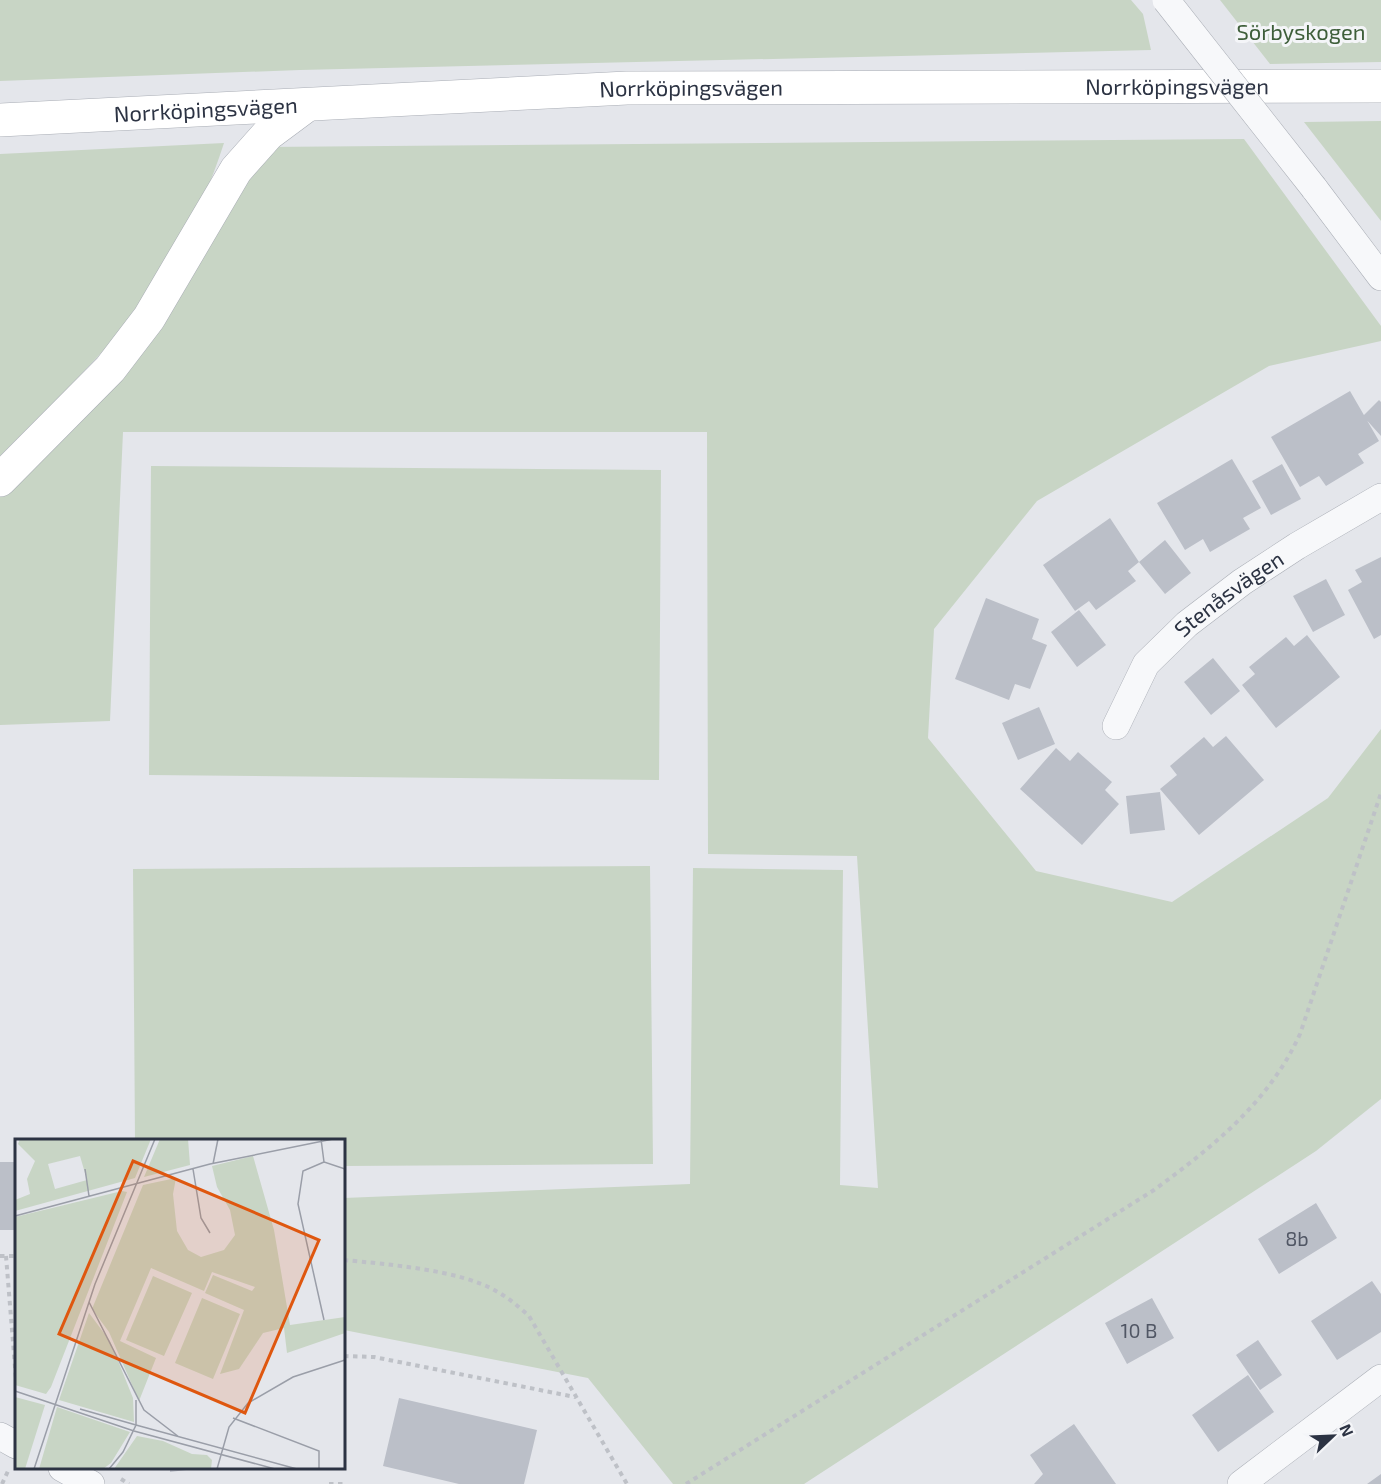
<svg xmlns="http://www.w3.org/2000/svg" width="1381" height="1484" font-family="'Exo 2',sans-serif">
<rect width="100%" height="100%" fill="#e4e6eb"/>
<path fill="#c8d5c5" d="M 0,0 L 1131,0 L 1143,14 L 1151,50 L 300,70 L 0,81 Z
M 1220,0 L 1381,0 L 1381,62 L 1270,64 Z
M 1381,121 L 1381,221 L 1304,122 Z
M 1244,139 L 1381,326 L 1381,341 L 1269,366 L 1037,501 L 934,629 L 928,738 L 1036,871 L 1172,902 L 1328,798 L 1381,729 L 1381,1099 L 1316,1151 L 804,1484 L 673,1484 L 588,1378 L 344,1330 L 344,1198 L 690,1184 L 693,868 L 843,870 L 840,1185 L 878,1188 L 857,856 L 708,854 L 707,432 L 123,432 L 110,721 L 0,725 L 0,486 L 173,307 L 242,191 L 264,147 Z
M 224,143 C 204,205 173,270 130,320 C 90,368 44,411 0,456 L 0,154 Z
M 151,466 L 661,470 L 659,780 L 149,775 Z
M 650,866 L 653,1164 L 344,1166 L 344,1140 L 135,1140 L 133,869 Z"/>
<path fill="#bbbfc8" d="M 1350,391 L 1379,441 L 1358,454 L 1364,463 L 1326,486 L 1319,476 L 1300,487 L 1271,437 Z
M 1379,400 L 1381,402 L 1381,436 L 1363,416 Z
M 1232,459 L 1261,508 L 1243,518 L 1250,529 L 1210,552 L 1203,539 L 1185,550 L 1157,503 Z
M 1282,464 L 1301,499 L 1271,515 L 1252,481 Z
M 1110,518 L 1139,562 L 1128,571 L 1136,581 L 1096,610 L 1089,601 L 1075,611 L 1043,565 Z
M 1165,540 L 1191,573 L 1165,594 L 1139,562 Z
M 1381,557 L 1381,635 L 1374,639 L 1348,590 L 1362,582 L 1355,570 Z
M 1326,579 L 1345,615 L 1313,632 L 1293,596 Z
M 986,598 L 1039,619 L 1032,639 L 1047,645 L 1030,689 L 1015,684 L 1009,700 L 955,679 Z
M 1079,610 L 1106,645 L 1077,667 L 1051,632 Z
M 1307,635 L 1340,677 L 1276,728 L 1242,685 L 1255,674 L 1249,667 L 1286,637 L 1294,646 Z
M 1213,658 L 1240,691 L 1211,715 L 1184,682 Z
M 1039,707 L 1055,744 L 1018,760 L 1002,723 Z
M 1226,736 L 1264,780 L 1199,835 L 1160,789 L 1177,775 L 1170,766 L 1204,737 L 1213,747 Z
M 1056,748 L 1070,761 L 1078,752 L 1112,782 L 1105,790 L 1119,804 L 1082,845 L 1020,789 Z
M 1160,792 L 1165,830 L 1130,834 L 1126,796 Z
M 0,1162 L 16,1162 L 16,1230 L 0,1230 Z
M 1316,1203 L 1337,1238 L 1279,1274 L 1258,1239 Z
M 1372,1281 L 1381,1294 L 1381,1332 L 1337,1360 L 1311,1321 Z
M 1152,1298 L 1174,1338 L 1127,1364 L 1105,1323 Z
M 1258,1340 L 1282,1375 L 1260,1390 L 1236,1355 Z
M 1248,1375 L 1274,1412 L 1218,1452 L 1192,1415 Z
M 399,1398 L 537,1430 L 524,1484 L 459,1484 L 383,1466 Z
M 1074,1424 L 1116,1484 L 1034,1484 L 1043,1474 L 1030,1455 Z
M 170,1468 L 194,1468 L 194,1469 L 170,1472 Z
M 1381,1474 L 1381,1484 L 1367,1484 Z"/>
<g fill="none" stroke-linecap="round" stroke-linejoin="round">
<defs>
<g id="street">
<path d="M 1314,188 L 1381,277"/>
<path id="s1" d="M 1116,726 L 1146,664 L 1187,624 L 1242,582 L 1297,546 L 1381,497"/>
<path d="M 0,1436 L 16,1445"/>
<path d="M 62,1468 L 91,1484"/>
<path d="M 1241,1484 L 1381,1378"/>
</g>
<g id="secondary">
<path id="s2" d="M 0,120 L 627,88 L 1381,86"/>
<path d="M 0,480 L 110,369 L 149,318 L 236,170 L 268,134 L 307,105"/>
</g>
</defs>
<use href="#street" stroke="#a9adb5" stroke-width="28"/>
<use href="#secondary" stroke="#a9adb5" stroke-width="34"/>
<path stroke="#bec1c7" stroke-width="4" stroke-dasharray="4.5 4.5" stroke-linecap="butt" d="M 0,1256 L 16,1256
M 6,1256 L 16,1379
M 344,1260 C 385,1264 461,1270 496,1291 C 509,1298 519,1307 529,1316 L 627,1484
M 344,1356 L 374,1357 L 575,1397
M 121,1479 L 129,1484
M 2,1484 L 8,1471
M 329,1484 L 345,1484
M 686,1484 L 1154,1190 C 1214,1146 1269,1102 1300,1034 L 1381,793"/>
<use href="#street" stroke="#f7f8fa" stroke-width="27"/>
<use href="#secondary" stroke="#fff" stroke-width="33"/>
<defs>
<path id="street-bridge" d="M 1166,0 L 1314,188"/>
</defs>
<use href="#street-bridge" stroke="#a9adb5" stroke-width="28" stroke-linecap="butt"/>
<use href="#street-bridge" stroke="#f7f8fa" stroke-width="27"/>
</g>
<g text-anchor="middle" stroke-width="6" stroke-linejoin="round" paint-order="stroke">
<g font-size="20" fill="#505664">
<text x="1297" y="1246">8b</text>
<text x="1139" y="1338">10 B</text>
</g>
<g font-size="22" fill="#3e5e3a" stroke="#f4f5f8">
<text x="1301" y="40">Sörbyskogen</text>
</g>
<g font-size="22" fill="#2c3343" stroke="#f4f5f8">
<text dy="8" stroke="none"><textPath href="#s2" startOffset="1178">Norrköpingsvägen</textPath></text>
<text dy="8" stroke="none"><textPath href="#s2" startOffset="692">Norrköpingsvägen</textPath></text>
<text dy="8" stroke="none"><textPath href="#s2" startOffset="206">Norrköpingsvägen</textPath></text>
<text dy="8" stroke="none"><textPath href="#s1" startOffset="178">Stenåsvägen</textPath></text>
</g>
</g>
<g transform="translate(15 1139)">
<rect width="330" height="330" fill="#e4e6eb"/>
<path d="M 5,0 L 136,0 L 120,39 L 0,72 L 0,61 L 15,55 L 12,40 L 20,22 L 3,5 ZM 65,17 L 72,41 L 40,50 L 33,25 ZM 145,0 L 173,0 L 175,26 L 129,38 ZM 238,17 L 259,91 L 275,186 L 330,178 L 330,194 L 272,214 L 269,189 L 248,194 L 224,230 L 205,235 L 229,171 L 190,154 L 198,136 L 237,152 L 240,148 L 197,133 L 189,152 L 136,129 L 105,202 L 141,219 L 124,262 L 94,193 L 77,170 L 128,46 L 161,39 L 158,55 L 162,92 L 173,111 L 186,118 L 209,111 L 220,96 L 215,71 L 202,48 L 197,27 ZM 107,52 L 112,53 L 36,248 L 31,255 L 0,246 L 0,78 ZM 138,137 L 177,154 L 149,217 L 111,201 ZM 187,159 L 225,175 L 198,240 L 160,224 ZM 74,174 L 95,202 L 118,259 L 119,283 L 44,261 ZM 0,258 L 30,266 L 10,330 L 0,330 ZM 42,268 L 115,293 L 96,324 L 88,330 L 24,330 ZM 122,297 L 148,302 L 177,315 L 192,316 L 197,321 L 196,330 L 99,330 Z" fill="#c8d5c5" fill-rule="evenodd"/>
<path fill="none" stroke="#9a9ea8" stroke-width="1.5" d="M 306,0 L 309,23 L 330,30M 198,25 L 203,0M 70,30 L 74,57M 178,30 L 186,79 L 195,94M 0,77 L 195,25 L 318,0M 74,163 L 129,271 L 164,298M 309,181 L 283,65 L 288,32 L 309,23M 0,252 L 119,292M 65,270 L 121,286M 218,279 L 304,312 L 304,330M 121,286 L 282,330M 119,292 L 260,330M 19,330 L 80,145 L 140,0M 94,330 L 108,313 L 121,286 L 121,261M 202,330 L 214,288 L 233,264 L 278,238 L 330,221"/>
<path fill="#df570f" fill-opacity="0.15" stroke="#df570f" stroke-width="3" d="M 118,22 L 304,101 L 230,274 L 44,195 Z"/>
<rect width="330" height="330" fill="none" stroke="#2c3343" stroke-width="3"/>
</g>
<g transform="translate(1333 1436) rotate(67)" stroke="#f4f5f8" stroke-width="4.5" paint-order="stroke">
<path d="M0-4.5L10 22L0 15L-10 22Z" fill="#2c3343"/>
<text y="-9" font-size="16" font-weight="bold" text-anchor="middle" fill="#2c3343">N</text>
</g>
</svg>
